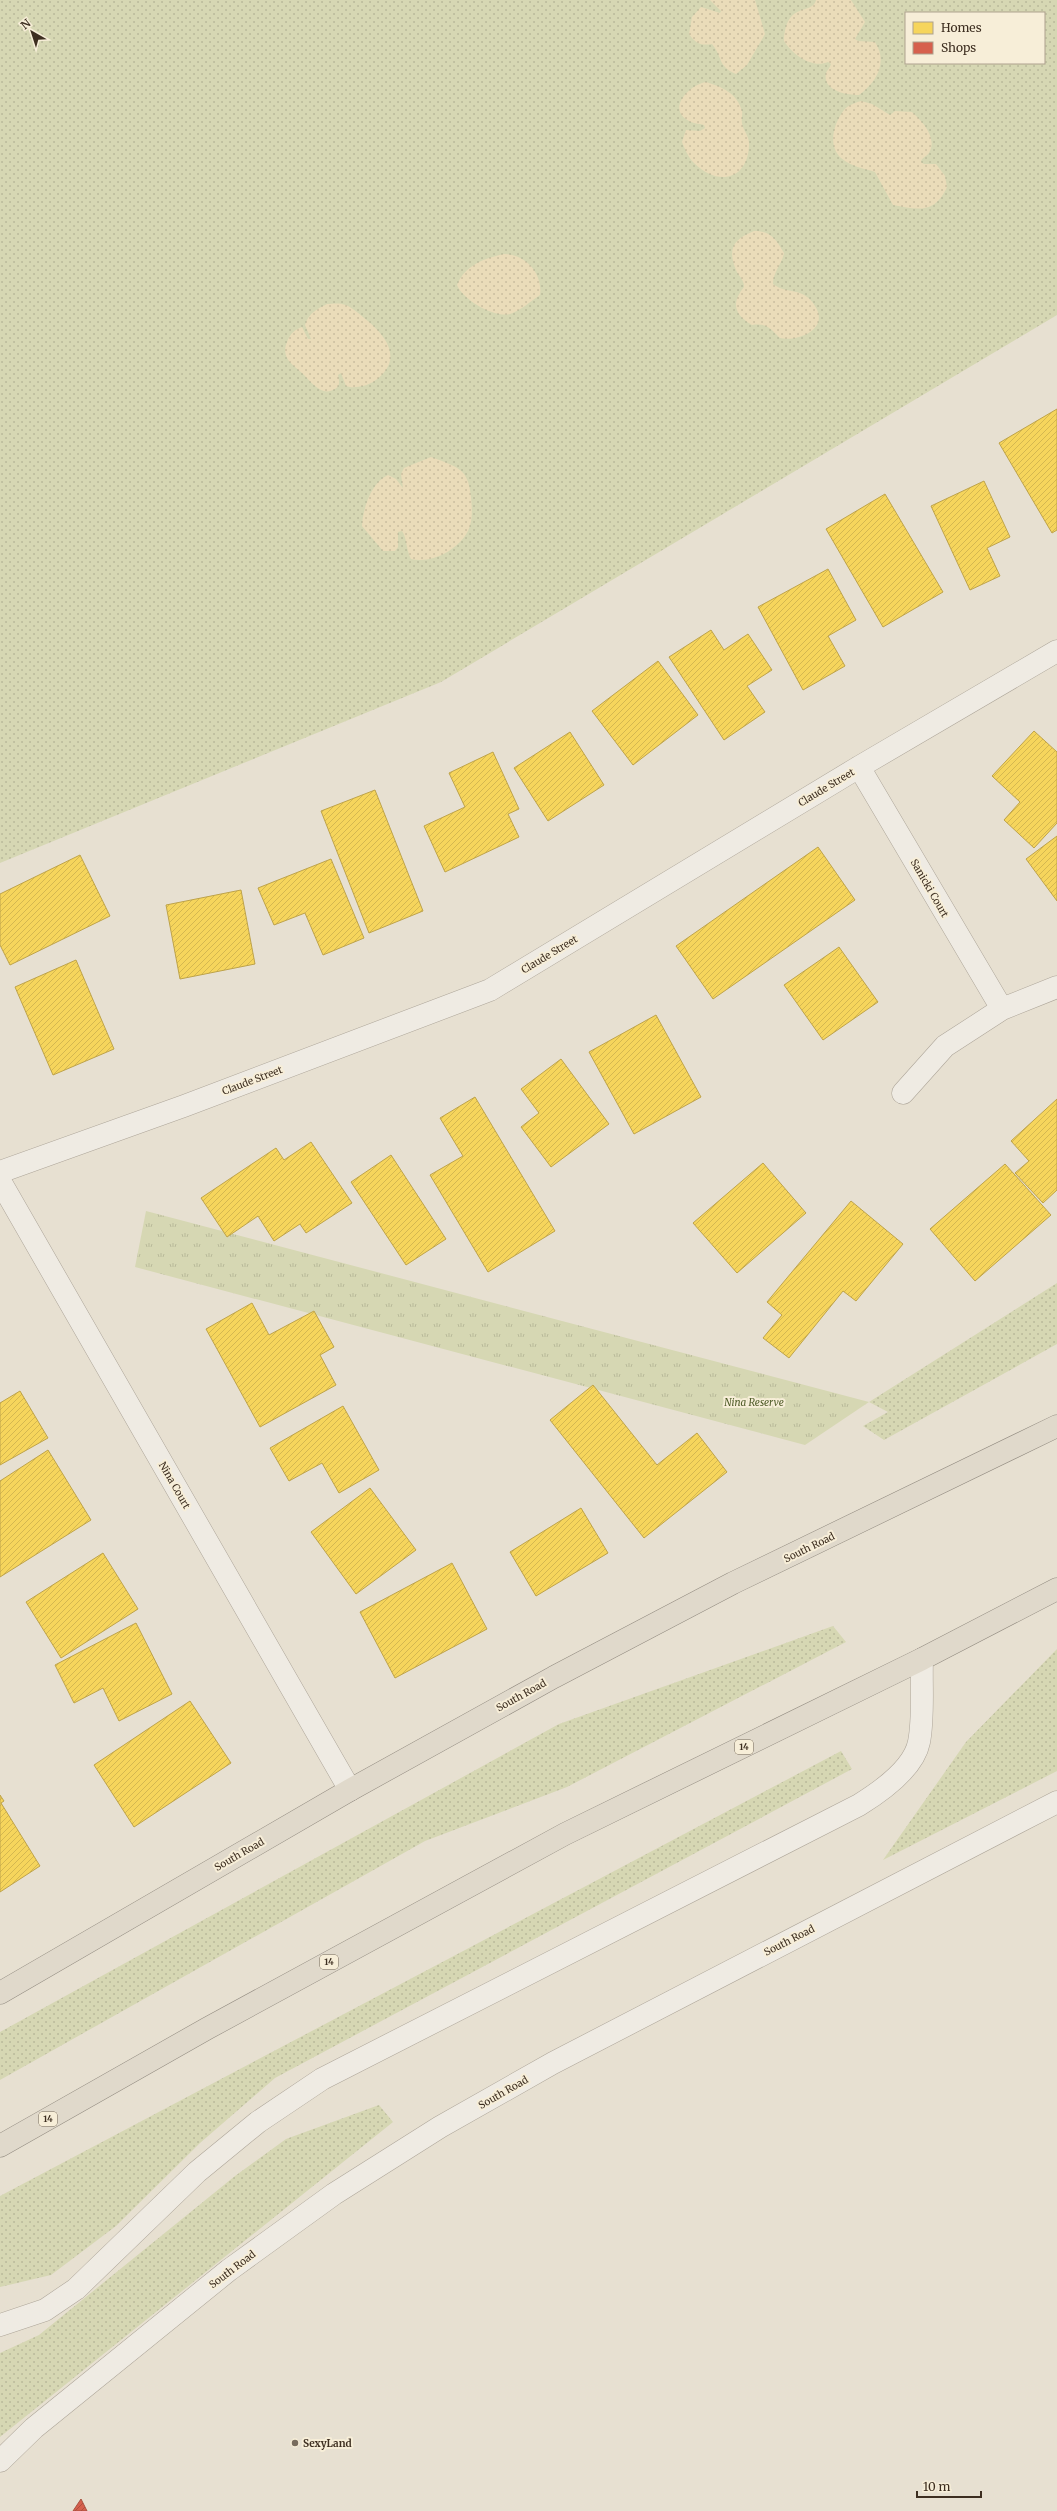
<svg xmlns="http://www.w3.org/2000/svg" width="1057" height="2511" font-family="Merriweather,serif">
<defs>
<pattern id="grass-dots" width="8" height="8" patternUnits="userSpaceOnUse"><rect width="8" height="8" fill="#d6d7b3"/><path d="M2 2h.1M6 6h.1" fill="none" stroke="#b9b99a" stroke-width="1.8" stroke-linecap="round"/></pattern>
<pattern id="sand-dots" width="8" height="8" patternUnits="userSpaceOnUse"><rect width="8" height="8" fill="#eadcb9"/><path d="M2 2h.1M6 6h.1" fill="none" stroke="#cabd9f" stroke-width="1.8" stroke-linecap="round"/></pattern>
<pattern id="park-tufts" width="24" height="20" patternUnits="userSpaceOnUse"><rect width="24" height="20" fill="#d6d7b3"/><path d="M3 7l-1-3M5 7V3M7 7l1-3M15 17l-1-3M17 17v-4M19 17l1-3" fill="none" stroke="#b9b99a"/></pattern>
<pattern id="homes-hatch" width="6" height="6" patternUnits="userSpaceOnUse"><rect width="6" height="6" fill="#f6d55c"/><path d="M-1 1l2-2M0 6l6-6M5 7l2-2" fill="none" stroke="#d4b750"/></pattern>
<pattern id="shops-hatch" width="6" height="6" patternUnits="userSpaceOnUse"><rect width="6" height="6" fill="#d6604d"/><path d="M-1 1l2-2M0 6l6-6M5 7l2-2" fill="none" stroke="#af5040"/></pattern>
</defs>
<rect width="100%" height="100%" fill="#e7e0d1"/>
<path fill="url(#grass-dots)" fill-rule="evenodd" d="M 0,0 L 1057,0 L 1057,315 L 441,682 L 0,863 ZM 906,13 L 1044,13 L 1044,63 L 906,63 Z
M 1057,1283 L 1057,1344 L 884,1440 L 863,1426 L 888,1412 L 869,1402 Z
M 833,1626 L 846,1642 L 567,1787 L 425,1841 L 0,2080 L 0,2032 L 559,1724 Z
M 1057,1649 L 1057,1771 L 883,1860 L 966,1742 Z
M 841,1751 L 852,1769 L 275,2078 L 200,2143 L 116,2226 L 51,2275 L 0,2287 L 0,2196 Z
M 379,2105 L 393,2122 L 0,2437 L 0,2353 L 39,2335 L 235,2176 L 286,2139 Z"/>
<path fill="url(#sand-dots)" d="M 710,0 L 755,0 L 765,34 L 747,65 L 736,74 C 717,66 723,57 712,44 C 701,46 695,43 689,34 L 692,17 L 701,7 L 720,13 L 721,11 Z
M 816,0 L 851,0 L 865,22 L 855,39 L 858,41 L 875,42 C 888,62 877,82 859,95 C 847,95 822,91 826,73 C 827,70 830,68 831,64 L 828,62 C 812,69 792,54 784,41 C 786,0 812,16 816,0 Z
M 706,82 C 722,87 737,93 742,111 C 743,115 741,119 742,123 C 743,131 750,136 749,146 C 747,181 717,186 694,163 C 688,157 685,149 682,142 L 686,130 L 700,131 L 705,128 L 704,125 C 699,123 693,124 689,121 C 666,109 689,85 706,82 Z
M 861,101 L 872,104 L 890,115 L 895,111 L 912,112 C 922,121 938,138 929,153 C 926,157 922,157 921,162 L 924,164 L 936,164 L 945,176 L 947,187 C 935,214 918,210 893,205 L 875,172 C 863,168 852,167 841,158 C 827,145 834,123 844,110 C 848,105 855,103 861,101 Z
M 754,231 C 771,231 776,239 784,253 C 782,264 773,272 773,284 C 787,295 803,286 815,306 C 830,329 798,342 780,338 C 770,328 767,323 752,325 C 734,315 731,303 744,287 C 744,279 739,277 736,270 C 727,248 734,239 754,231 Z
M 504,254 C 526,254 543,274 540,295 C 531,301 520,311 510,314 C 494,318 463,300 457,285 C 465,265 485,258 504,254 Z
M 327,304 C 331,304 337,303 342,304 C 349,305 357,312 363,317 C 386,335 406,360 373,382 C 366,386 354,389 346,386 L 341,373 L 338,375 C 339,381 341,385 335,389 C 322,397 312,383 304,375 C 294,365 280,359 287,342 C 290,334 294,330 302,327 L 308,339 L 311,339 L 305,325 C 308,314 317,309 327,304 Z
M 431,457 C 441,461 457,465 464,474 C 469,481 470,489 471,497 C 472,508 473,521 468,531 C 458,550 432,564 411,559 C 406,550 407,538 402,531 L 398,532 L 398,547 L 395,551 L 383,551 L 362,526 C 363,508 371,483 388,475 L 396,479 L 403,488 L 401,474 L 404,468 Z"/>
<path fill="url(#park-tufts)" d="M 146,1211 L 869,1402 L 805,1445 L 135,1267 Z"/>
<path fill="url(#homes-hatch)" stroke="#bea34a" d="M 1057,409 L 1057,530 L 1052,533 L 999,443 Z
M 984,481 L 1010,537 L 987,548 L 1000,576 L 970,590 L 931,506 Z
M 885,494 L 943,592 L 883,627 L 826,529 Z
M 828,569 L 856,620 L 828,636 L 845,666 L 803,690 L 758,607 Z
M 711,630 L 724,650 L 748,634 L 772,670 L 747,686 L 765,712 L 724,740 L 669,657 Z
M 658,661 L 698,715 L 633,765 L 592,711 Z
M 1034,731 L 1057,752 L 1057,823 L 1034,848 L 1004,820 L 1020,802 L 992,776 Z
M 570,732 L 604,785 L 548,821 L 514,768 Z
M 493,752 L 519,809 L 508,814 L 519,837 L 445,872 L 424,826 L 465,807 L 449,773 Z
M 375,790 L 423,911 L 369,933 L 321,811 Z
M 1057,836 L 1057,901 L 1026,859 Z
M 818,847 L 855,900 L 713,999 L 676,946 Z
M 80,855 L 110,916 L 10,965 L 0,945 L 0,894 Z
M 331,859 L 364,938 L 323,955 L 305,913 L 274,925 L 258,888 Z
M 241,890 L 255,964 L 180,979 L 166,905 Z
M 839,947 L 878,1002 L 823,1040 L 784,985 Z
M 76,960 L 114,1049 L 53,1075 L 15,987 Z
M 656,1015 L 701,1097 L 634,1134 L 589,1052 Z
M 561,1059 L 609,1124 L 551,1167 L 521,1127 L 539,1113 L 521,1089 Z
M 475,1097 L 555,1231 L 488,1272 L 430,1175 L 463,1156 L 440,1118 Z
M 1057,1099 L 1057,1190 L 1043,1203 L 1015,1173 L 1029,1161 L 1011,1141 Z
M 311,1142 L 352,1203 L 306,1233 L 300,1224 L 274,1241 L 258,1216 L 227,1237 L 201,1198 L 276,1148 L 284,1160 Z
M 391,1155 L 446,1239 L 406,1265 L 351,1182 Z
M 763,1163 L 806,1213 L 737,1273 L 693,1223 Z
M 1005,1164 L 1051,1215 L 975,1281 L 930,1229 Z
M 851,1201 L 903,1244 L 856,1301 L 843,1291 L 789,1358 L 763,1338 L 782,1315 L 767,1302 Z
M 252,1303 L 269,1335 L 314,1311 L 334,1347 L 320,1355 L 336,1385 L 260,1427 L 206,1329 Z
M 593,1385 L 657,1465 L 697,1433 L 727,1472 L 644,1538 L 550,1420 Z
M 20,1391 L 48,1438 L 0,1465 L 0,1403 Z
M 343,1406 L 379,1470 L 339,1493 L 322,1463 L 289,1481 L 270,1448 Z
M 48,1450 L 91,1520 L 0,1577 L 0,1481 Z
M 370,1488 L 416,1550 L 356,1594 L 311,1532 Z
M 581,1508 L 608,1553 L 536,1596 L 510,1552 Z
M 103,1553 L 138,1609 L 61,1658 L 26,1602 Z
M 452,1563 L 487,1629 L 395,1678 L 360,1612 Z
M 136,1623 L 172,1694 L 119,1721 L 103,1688 L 74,1703 L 55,1665 Z
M 190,1701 L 231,1763 L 134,1827 L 94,1765 Z
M 0,1795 L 4,1801 L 1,1803 L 40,1866 L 0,1892 Z"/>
<path fill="url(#shops-hatch)" stroke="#a85140" d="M 81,2499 L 87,2511 L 73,2511 Z"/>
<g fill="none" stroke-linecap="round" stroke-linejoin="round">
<defs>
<path id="service" d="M 0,2325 L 45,2310 L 76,2289 L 197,2172 L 258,2122 L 322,2079 L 859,1805 C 880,1792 914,1768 919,1742 C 924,1717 921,1685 922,1659"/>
<path id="minor" d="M 859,767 L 1002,1009
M 903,1093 L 945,1046 L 1002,1009 L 1057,987
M 0,1172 L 184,1106 L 490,990 L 859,767 L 1057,651
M 0,1181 L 350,1790
M 0,2461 L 34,2428 L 229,2270 L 334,2194 L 440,2127 L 553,2063 L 1057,1802"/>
<path id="trunk" d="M 0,1993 L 350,1790 L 554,1677 L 733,1583 L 1057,1426
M 0,2146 L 208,2028 L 565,1834 L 922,1659 L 1057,1589"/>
</defs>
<use href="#service" stroke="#ada599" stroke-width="23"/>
<use href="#minor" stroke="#ada599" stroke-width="23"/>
<use href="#trunk" stroke="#928b80" stroke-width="23"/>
<use href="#service" stroke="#efebe3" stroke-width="22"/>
<use href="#minor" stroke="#efebe3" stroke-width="22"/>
<use href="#trunk" stroke="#e0d9cb" stroke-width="22"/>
</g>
<circle fill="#786c5e" stroke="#f7eed8" stroke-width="1.5" cx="295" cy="2443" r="4"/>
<g text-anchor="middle" stroke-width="4" stroke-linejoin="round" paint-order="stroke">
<g fill="#f7eed8" stroke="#756857" stroke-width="1">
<rect x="735" y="1740" width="18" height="14" rx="3"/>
<rect x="320" y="1955" width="18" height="14" rx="3"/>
<rect x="39" y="2112" width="18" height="14" rx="3"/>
</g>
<g font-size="9" font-weight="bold" fill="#3d2e20">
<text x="744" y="1750">14</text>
<text x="329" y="1965">14</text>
<text x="48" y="2122">14</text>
</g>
<g font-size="10" fill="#3d2e20" stroke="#f7eed8">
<text transform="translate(826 787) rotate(-31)" y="4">Claude Street</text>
<text transform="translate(930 888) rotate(60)" y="4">Sanicki Court</text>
<text transform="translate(549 954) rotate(-31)" y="4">Claude Street</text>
<text transform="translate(252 1080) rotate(-21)" y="4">Claude Street</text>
<text transform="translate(175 1485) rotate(60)" y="4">Nina Court</text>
<text transform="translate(809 1547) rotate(-26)" y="4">South Road</text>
<text transform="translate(521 1695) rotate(-29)" y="4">South Road</text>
<text transform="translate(239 1854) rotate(-30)" y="4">South Road</text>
<text transform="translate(789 1940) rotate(-27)" y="4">South Road</text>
<text transform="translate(503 2092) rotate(-30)" y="4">South Road</text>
<text transform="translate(232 2269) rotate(-37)" y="4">South Road</text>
</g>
<g font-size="10" font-style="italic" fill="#4d5a26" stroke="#f7eed8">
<text x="754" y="1406">Nina Reserve</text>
</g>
<g font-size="10" font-weight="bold" fill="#3d2e20" stroke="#f7eed8" text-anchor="start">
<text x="303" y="2447">SexyLand</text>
</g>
</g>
<rect x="905" y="12" width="140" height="52" fill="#f7eed8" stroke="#ada18e"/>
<rect x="913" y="22" width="20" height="12" fill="#f6d55c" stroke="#ada18e"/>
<text x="941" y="32" font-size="12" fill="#3d2e20">Homes</text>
<rect x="913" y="42" width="20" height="12" fill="#d6604d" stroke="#ada18e"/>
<text x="941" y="52" font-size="12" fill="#3d2e20">Shops</text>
<g transform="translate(32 32) rotate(321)" stroke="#f7eed8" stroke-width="3" paint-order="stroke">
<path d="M0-3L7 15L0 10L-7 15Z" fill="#3d2e20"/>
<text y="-6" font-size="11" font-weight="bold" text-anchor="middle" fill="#3d2e20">N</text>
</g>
<path d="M917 2491v6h64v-6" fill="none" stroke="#3d2e20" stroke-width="2"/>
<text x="923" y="2491" font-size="12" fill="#3d2e20" stroke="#f7eed8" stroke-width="3" paint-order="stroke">10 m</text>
</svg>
